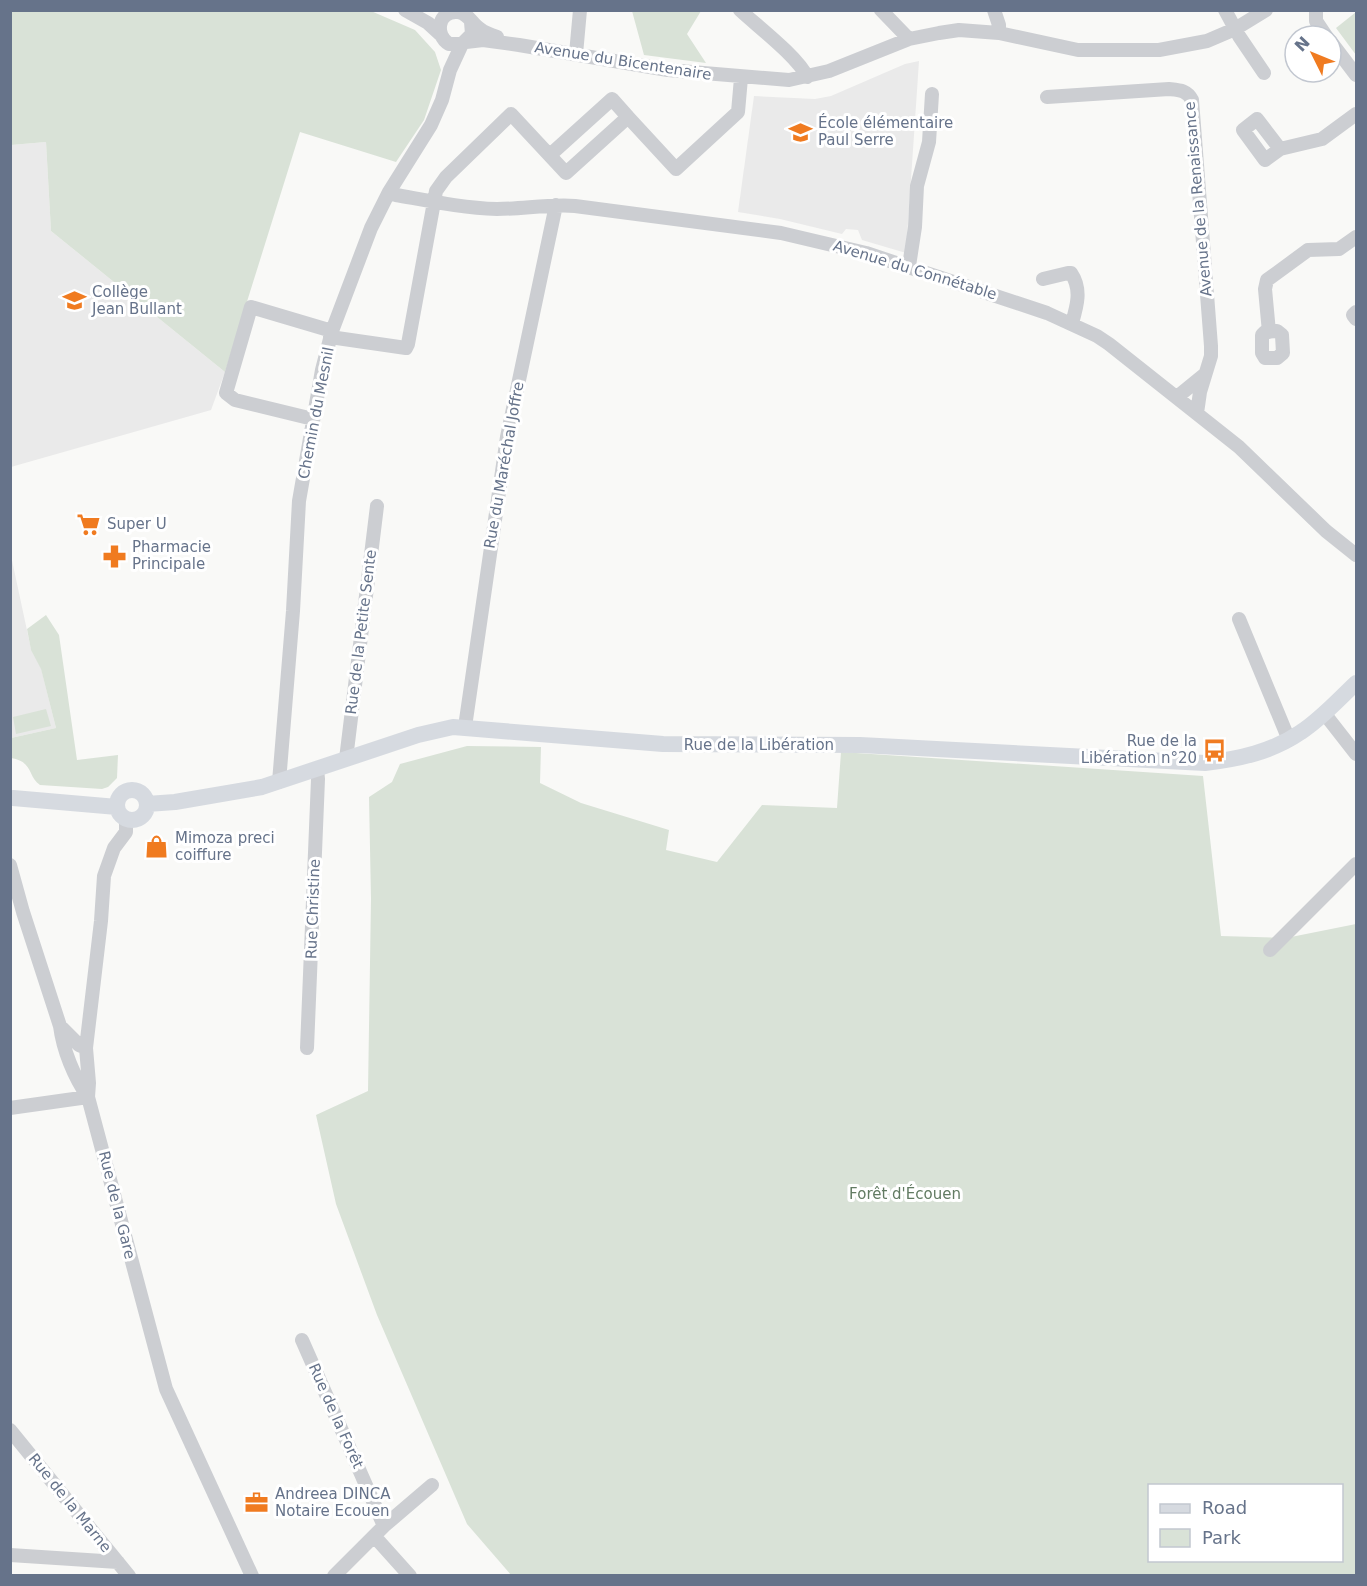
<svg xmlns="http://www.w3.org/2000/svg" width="1367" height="1586" font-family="'DejaVu Sans',sans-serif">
<rect width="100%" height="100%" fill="#f9f9f7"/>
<path fill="#eaeaea" d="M 919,61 L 906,253 L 862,240 L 858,230 L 846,229 L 842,234 L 780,219 L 738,212 L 754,96 L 815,99 L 831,96 L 905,64 Z
M 46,142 L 51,231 L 225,372 L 211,410 L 11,467 L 11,145 Z
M 10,551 L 31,649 L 41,668 L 56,728 L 11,738 Z"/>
<path fill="#d9e2d7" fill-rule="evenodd" d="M 11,11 L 371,11 L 415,30 L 435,52 L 441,70 L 424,120 L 396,162 L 300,132 L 225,372 L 51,231 L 46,142 L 11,145 Z
M 632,11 L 701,11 L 687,34 L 706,63 L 644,55 Z
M 1356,12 L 1356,55 L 1336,28 Z
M 46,615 L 59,635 L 77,760 L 118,755 L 117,778 L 108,787 L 102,789 L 40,785 C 27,776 34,762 11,758 L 11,738 L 56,728 L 41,669 L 31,650 L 27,629 Z
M 46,709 L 51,726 L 16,734 L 13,717 Z
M 467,746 L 541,747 L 540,783 L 581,803 L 669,830 L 666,850 L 717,862 L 762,805 L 837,808 L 841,752 L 1203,776 L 1221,936 L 1286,938 L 1356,924 L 1356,1575 L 511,1575 L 467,1524 L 377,1315 L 336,1204 L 316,1115 L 368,1091 L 371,899 L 369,797 L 392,782 L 400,764 ZM 1150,1486 L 1342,1486 L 1342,1560 L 1150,1560 Z"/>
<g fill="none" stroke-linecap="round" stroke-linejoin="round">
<path stroke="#ccced2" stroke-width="14" d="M 405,10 L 428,23 L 440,34
M 740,10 C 757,26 798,57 807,77
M 881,10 L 909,39
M 994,10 L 999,25 L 999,33
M 1225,10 L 1239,36 L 1264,73
M 1316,10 L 1316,21 L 1326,36
M 471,22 L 472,34 L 462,44 L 449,44 C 434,35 438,10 458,12 C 468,13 472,24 480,29 C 485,33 491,35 497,37
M 466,42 L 483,40 L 519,45 L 668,70 L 789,80 L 829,71 L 909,39 L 939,33 L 959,30 L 999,33 L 1078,50 L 1159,50 L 1207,41 L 1235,29 L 1266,10
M 1331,42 L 1356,75
M 576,54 L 580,10
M 1047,97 L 1169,89 C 1179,90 1187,90 1192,100 L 1211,346 L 1211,356 L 1200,392 L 1197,413
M 1280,149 L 1257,119 L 1243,130 L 1265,160 L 1280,149 L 1322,139 L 1356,114
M 550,155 L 612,99 L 628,117
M 389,192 L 396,195 C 430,201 463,208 497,209 C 523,209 549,204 575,206 L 781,233 L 866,253 L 1047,313 L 1097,336 L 1109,344 L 1239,447 L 1326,531 L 1356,555
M 909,266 L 915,227 L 917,186 L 929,142 L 932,94
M 1043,279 L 1068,273 L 1071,273 C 1082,289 1077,306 1072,323
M 1356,312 L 1353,315 L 1356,319
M 1277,331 L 1282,335 L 1283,353 L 1277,358 L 1265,358 L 1262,353 L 1262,335 L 1265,332 Z
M 1269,332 L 1265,289 L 1267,280 L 1308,250 L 1339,249 L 1356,237
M 330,337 L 406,348 L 408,344 L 436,191 L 446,177 L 511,114 L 566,173 L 628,117 L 676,169 L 738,112 L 741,78
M 1177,397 L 1204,375
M 313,419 L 235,400 L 226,393 L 251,307 L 332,331
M 1239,619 L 1289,740
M 1324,713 L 1356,754
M 465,727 L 507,437 L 556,205
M 346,759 L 377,506
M 279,782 L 293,611 L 299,501 L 322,370 L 332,331 L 371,228 L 389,192 L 431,125 L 442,100 L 450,70 L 462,44
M 126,819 L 126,832 L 114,848 L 104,876 L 101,921 L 86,1048 L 89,1083 L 88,1097 L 166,1389 L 252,1576
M 10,865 L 23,912 L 60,1026 C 63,1050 74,1077 88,1097
M 1270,950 L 1356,864
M 60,1026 L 79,1045 L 86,1048
M 307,1048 L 318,779 L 317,769
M 10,1108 L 88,1097
M 302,1340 L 384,1526
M 10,1430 L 129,1576
M 375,1537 L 410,1576
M 10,1555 L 118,1562
M 334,1576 L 384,1526 L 432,1485"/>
<path stroke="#d6dae0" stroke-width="16" d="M117 805a15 15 0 1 1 30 0a15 15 0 1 1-30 0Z
M 13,798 L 117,807
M 147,804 L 175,802 L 262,787 L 418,735 L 453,727 L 663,744 L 860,745 L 1205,763 C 1239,759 1272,752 1301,732 C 1321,719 1339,699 1356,683"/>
</g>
<defs>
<symbol id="school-bare" viewBox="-9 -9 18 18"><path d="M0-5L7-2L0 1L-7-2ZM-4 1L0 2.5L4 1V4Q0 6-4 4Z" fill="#f07b20" stroke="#fff" stroke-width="2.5" paint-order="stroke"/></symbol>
<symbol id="supermarket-bare" viewBox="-9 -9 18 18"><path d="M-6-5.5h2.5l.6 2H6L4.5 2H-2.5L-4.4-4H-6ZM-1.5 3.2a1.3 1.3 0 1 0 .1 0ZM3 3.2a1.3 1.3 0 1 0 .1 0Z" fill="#f07b20" stroke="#fff" stroke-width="2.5" paint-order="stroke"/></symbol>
<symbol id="pharmacy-bare" viewBox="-9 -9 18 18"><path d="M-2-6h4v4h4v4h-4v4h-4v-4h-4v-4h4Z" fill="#f07b20" stroke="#fff" stroke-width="2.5" paint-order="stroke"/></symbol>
<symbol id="bus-bare" viewBox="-9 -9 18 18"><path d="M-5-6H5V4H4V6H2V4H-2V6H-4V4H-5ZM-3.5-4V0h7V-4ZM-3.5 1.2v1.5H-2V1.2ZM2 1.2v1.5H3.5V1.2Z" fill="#f07b20" stroke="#fff" stroke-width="2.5" paint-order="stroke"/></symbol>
<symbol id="shop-bare" viewBox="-9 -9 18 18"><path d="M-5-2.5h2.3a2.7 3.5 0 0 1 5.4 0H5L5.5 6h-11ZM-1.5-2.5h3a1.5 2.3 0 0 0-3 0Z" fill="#f07b20" stroke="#fff" stroke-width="2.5" paint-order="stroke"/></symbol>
<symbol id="office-bare" viewBox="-9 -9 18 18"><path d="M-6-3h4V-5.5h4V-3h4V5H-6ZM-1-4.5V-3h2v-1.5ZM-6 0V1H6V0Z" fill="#f07b20" stroke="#fff" stroke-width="2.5" paint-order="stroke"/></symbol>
</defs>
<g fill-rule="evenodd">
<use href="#school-bare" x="784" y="116" width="33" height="33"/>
<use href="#school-bare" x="58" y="284" width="33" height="33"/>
<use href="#supermarket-bare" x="72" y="508" width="33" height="33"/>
<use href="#pharmacy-bare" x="98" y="540" width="33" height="33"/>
<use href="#bus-bare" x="1198" y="734" width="33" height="33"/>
<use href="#shop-bare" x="140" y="830" width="33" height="33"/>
<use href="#office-bare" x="240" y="1486" width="33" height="33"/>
</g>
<g text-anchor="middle" stroke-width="6" stroke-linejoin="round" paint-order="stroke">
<g font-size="15" fill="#66738a" stroke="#fff">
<text transform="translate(623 61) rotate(9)" y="5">Avenue du Bicentenaire</text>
<text transform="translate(1198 199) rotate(-95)" y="5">Avenue de la Renaissance</text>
<text transform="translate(915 270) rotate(17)" y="5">Avenue du Connétable</text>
<text transform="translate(316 413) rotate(-79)" y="5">Chemin du Mesnil</text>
<text transform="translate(504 465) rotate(-80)" y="5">Rue du Maréchal Joffre</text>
<text transform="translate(361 632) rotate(-83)" y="5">Rue de la Petite Sente</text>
<text x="759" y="750">Rue de la Libération</text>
<text transform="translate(313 909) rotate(-88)" y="5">Rue Christine</text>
<text transform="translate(117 1205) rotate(76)" y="5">Rue de la Gare</text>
<text transform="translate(336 1416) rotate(66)" y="5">Rue de la Forêt</text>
<text transform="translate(70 1503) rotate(51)" y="5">Rue de la Marne</text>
</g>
<g font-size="15" fill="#66738a" stroke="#fff" text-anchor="start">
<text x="818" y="128">École élémentaire<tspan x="818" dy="17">Paul Serre</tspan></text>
<text x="92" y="297">Collège<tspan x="92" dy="17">Jean Bullant</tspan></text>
<text x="107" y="529">Super U</text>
<text x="132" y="552">Pharmacie<tspan x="132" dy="17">Principale</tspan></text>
<text x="1197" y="746" text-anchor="end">Rue de la<tspan x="1197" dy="17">Libération n°20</tspan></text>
<text x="175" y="843">Mimoza preci<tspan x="175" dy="17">coiffure</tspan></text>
<text x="275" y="1499">Andreea DINCA<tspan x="275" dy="17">Notaire Ecouen</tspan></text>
</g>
<g font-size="15" fill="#627b62" stroke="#fff">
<text x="905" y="1199">Forêt d'Écouen</text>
</g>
</g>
<rect width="1367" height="1586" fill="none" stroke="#66738a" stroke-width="24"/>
<rect x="1148" y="1484" width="195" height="78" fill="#ffffff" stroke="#c2c7d0" stroke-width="1.5"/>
<rect x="1160" y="1504" width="30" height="9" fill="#d6dae0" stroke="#c2c7d0" stroke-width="1.5"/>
<text x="1202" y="1514" font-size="18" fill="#66738a">Road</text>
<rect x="1160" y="1529" width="30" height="18" fill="#d9e2d7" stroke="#c2c7d0" stroke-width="1.5"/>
<text x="1202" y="1544" font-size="18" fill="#66738a">Park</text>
<g transform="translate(1313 54) rotate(313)"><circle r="28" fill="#ffffff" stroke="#c2c7d0" stroke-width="1.5"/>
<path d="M0-4.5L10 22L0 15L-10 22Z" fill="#f07b20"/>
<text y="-9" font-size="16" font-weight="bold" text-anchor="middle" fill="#66738a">N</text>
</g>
</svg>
